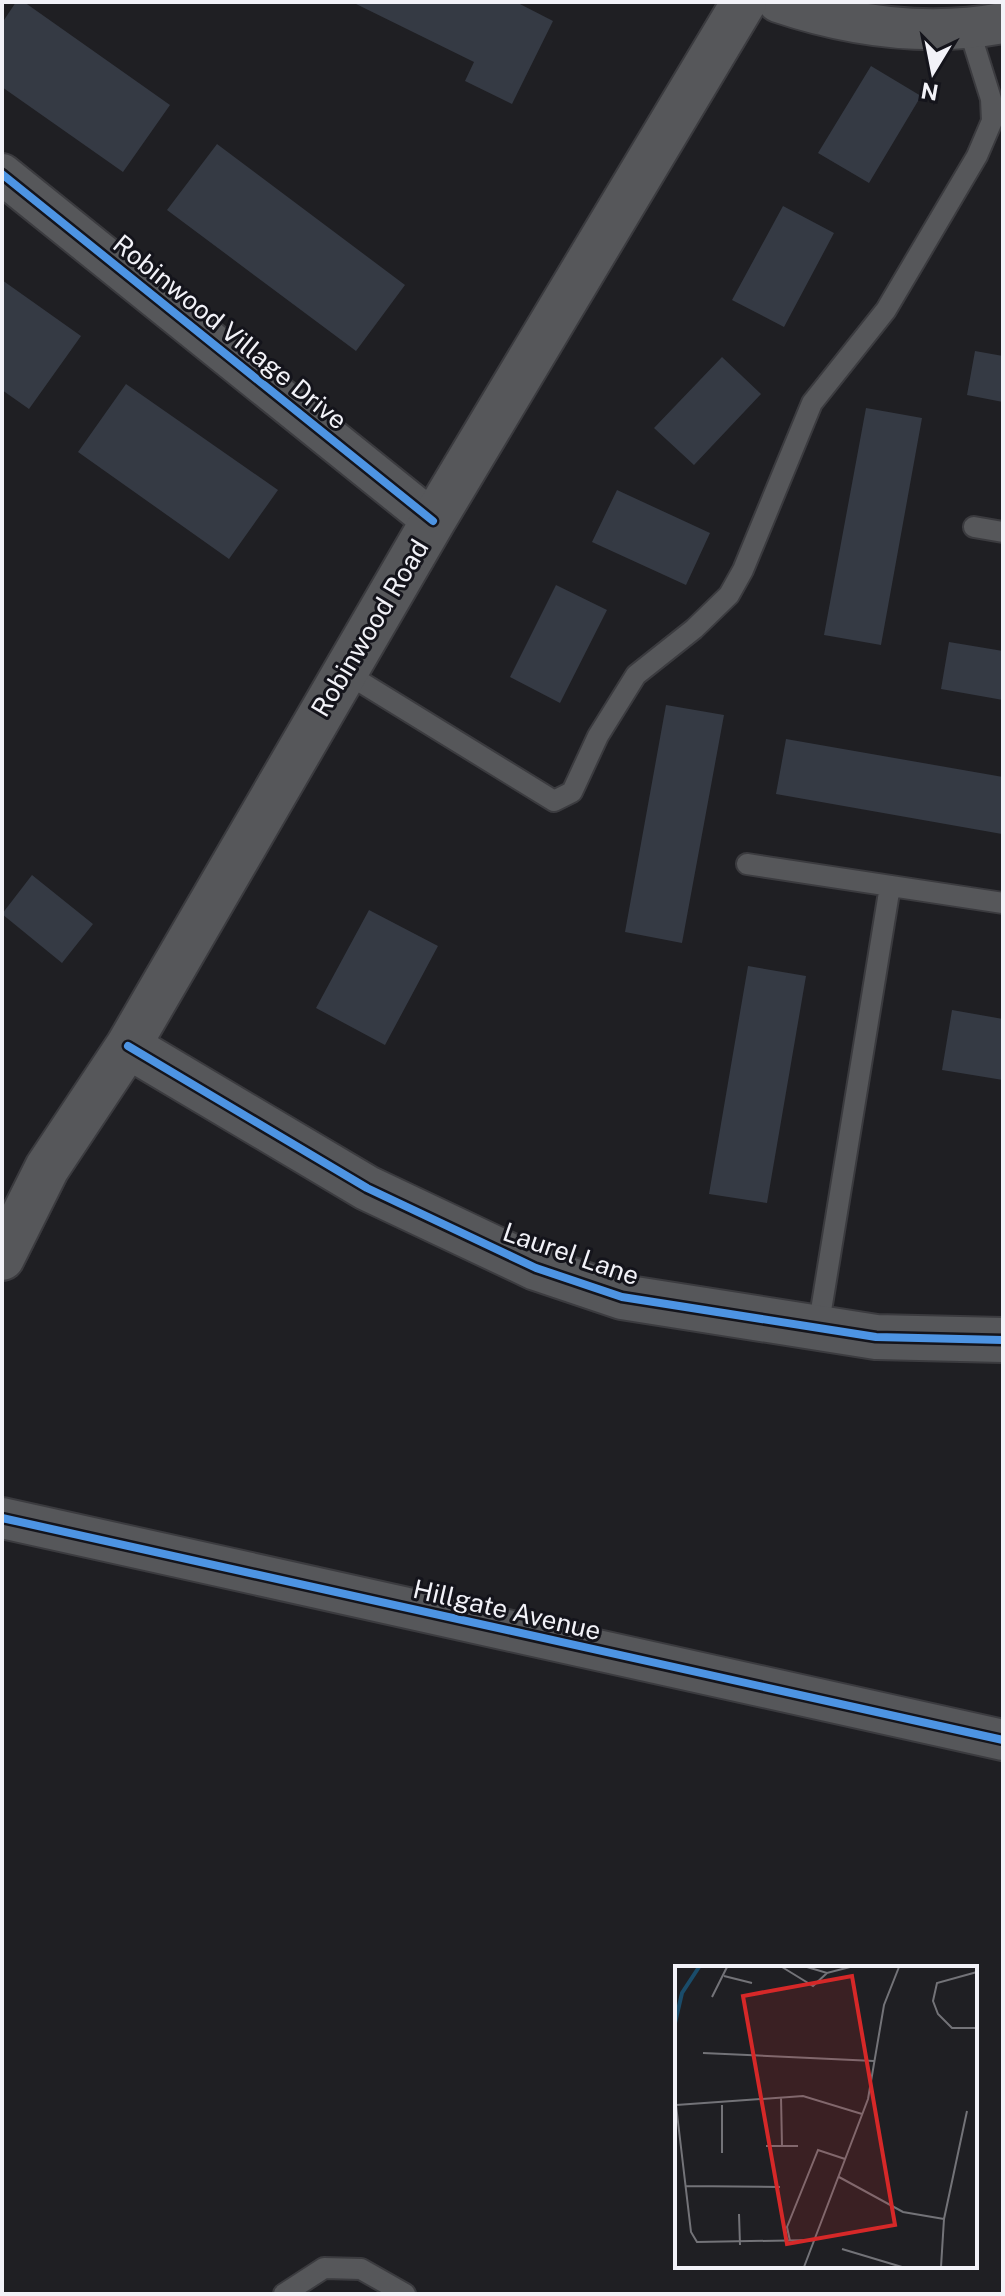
<svg xmlns="http://www.w3.org/2000/svg" width="1005" height="2296" font-family="'Public Sans',sans-serif">
<rect width="100%" height="100%" fill="#1f1f23"/>
<path fill="#353a44" d="M 16,2 L 24,2 L 170,105 L 123,172 L 2,87 L 2,23 Z
M 352,2 L 516,2 L 553,21 L 512,104 L 465,81 L 474,62 Z
M 871,66 L 921,96 L 869,183 L 818,153 Z
M 217,144 L 405,285 L 356,351 L 167,210 Z
M 783,206 L 834,233 L 784,327 L 732,300 Z
M 2,280 L 81,336 L 29,409 L 2,390 Z
M 975,351 L 1003,356 L 1003,402 L 967,395 Z
M 722,357 L 761,394 L 694,465 L 654,428 Z
M 126,384 L 278,490 L 229,559 L 78,452 Z
M 866,408 L 922,418 L 881,645 L 824,635 Z
M 617,490 L 710,533 L 686,585 L 592,542 Z
M 556,585 L 607,610 L 560,703 L 510,677 Z
M 949,642 L 1003,651 L 1003,700 L 941,689 Z
M 666,705 L 724,715 L 682,943 L 625,932 Z
M 786,739 L 1003,777 L 1002,834 L 776,794 Z
M 32,875 L 93,924 L 62,963 L 2,914 Z
M 369,910 L 438,946 L 385,1045 L 316,1008 Z
M 748,966 L 806,976 L 767,1203 L 709,1194 Z
M 952,1010 L 1003,1019 L 1003,1080 L 942,1070 Z"/>
<g fill="none" stroke-linecap="round" stroke-linejoin="round">
<defs>
<path id="lane" d="M 974,527 L 1003,532
M 346,673 L 554,801 L 572,792 L 598,736 L 636,675 L 694,629 L 729,595 L 743,570 L 812,403 L 886,310 L 977,156 L 992,121 L 991,99 L 969,29
M 747,864 L 1003,903
M 818,1329 L 890,886
M 284,2294 L 324,2268 L 361,2269 L 405,2294"/>
<path id="street" d="M 778,2 C 852,27 926,37 1003,23
M 2,174 L 433,521
M 2,1518 L 1003,1740"/>
<path id="secondary" d="M 128,1046 L 367,1188 L 536,1268 L 622,1297 L 876,1337 L 1003,1340
M 2,1258 L 47,1168 L 128,1046 L 433,521 L 744,2"/>
</defs>
<use href="#lane" stroke="#3b3b3f" stroke-width="24"/>
<use href="#street" stroke="#3b3b3f" stroke-width="44"/>
<use href="#secondary" stroke="#3b3b3f" stroke-width="48"/>
<use href="#lane" stroke="#56575a" stroke-width="20"/>
<use href="#street" stroke="#56575a" stroke-width="40"/>
<use href="#secondary" stroke="#56575a" stroke-width="44"/>
<defs>
<path id="cycleway" d="M 2,174 L 433,521
M 128,1046 L 367,1188 L 536,1268 L 622,1297 L 876,1337 L 1003,1340
M 2,1518 L 1003,1740"/>
</defs>
<use href="#cycleway" stroke="#14141b" stroke-width="13"/>
<use href="#cycleway" stroke="#4d94e3" stroke-width="8"/>
</g>
<g text-anchor="middle" stroke-width="6" stroke-linejoin="round" paint-order="stroke">
<g font-size="26" fill="#f2f2f8" stroke="#14141b">
<text transform="translate(230 332) rotate(39)" y="9">Robinwood Village Drive</text>
<text transform="translate(370 628) rotate(-59)" y="9">Robinwood Road</text>
<text transform="translate(571 1254) rotate(19)" y="9">Laurel Lane</text>
<text transform="translate(507 1610) rotate(13)" y="9">Hillgate Avenue</text>
</g>
</g>
<g transform="translate(675 1966)">
<rect width="302" height="302" fill="#1f1f23"/>
<path fill="none" stroke="#1a4c6a" stroke-width="4" d="M 0,57 L 7,27 L 24,1"/>
<path fill="none" stroke="#737378" stroke-width="2" d="M 107,1 L 138,20 L 152,7M 132,1 L 152,7 L 175,1M 302,6 L 262,17 L 258,35 L 263,48 L 277,62 L 302,62M 49,10 L 77,17M 37,31 L 52,1M 28,87 L 199,95M 106,131 L 107,180M 1,139 L 16,266 L 22,276 L 139,274M 1,139 L 128,130 L 187,148M 47,139 L 47,187M 91,180 L 123,180M 164,211 L 228,246 L 269,253M 10,220 L 105,221M 64,248 L 65,279M 115,275 L 112,261 L 143,184 L 170,193M 167,283 L 227,301M 129,301 L 193,133 L 209,39 L 224,1M 266,301 L 269,253 L 292,145"/>
<path fill="#d62828" fill-opacity="0.15" stroke="#d62828" stroke-width="4" d="M 177,10 L 220,259 L 112,278 L 68,30 Z"/>
<rect width="302" height="302" fill="none" stroke="#f2f2f8" stroke-width="4"/>
</g>
<rect width="1005" height="2296" fill="none" stroke="#f2f2f8" stroke-width="8"/>
<g transform="translate(933 72) rotate(190)" stroke="#14141b" stroke-width="6" paint-order="stroke">
<path d="M0-6L14 30L0 20L-14 30Z" fill="#f2f2f8"/>
<text y="-12" font-size="22" font-weight="bold" text-anchor="middle" fill="#f2f2f8">N</text>
</g>
</svg>
